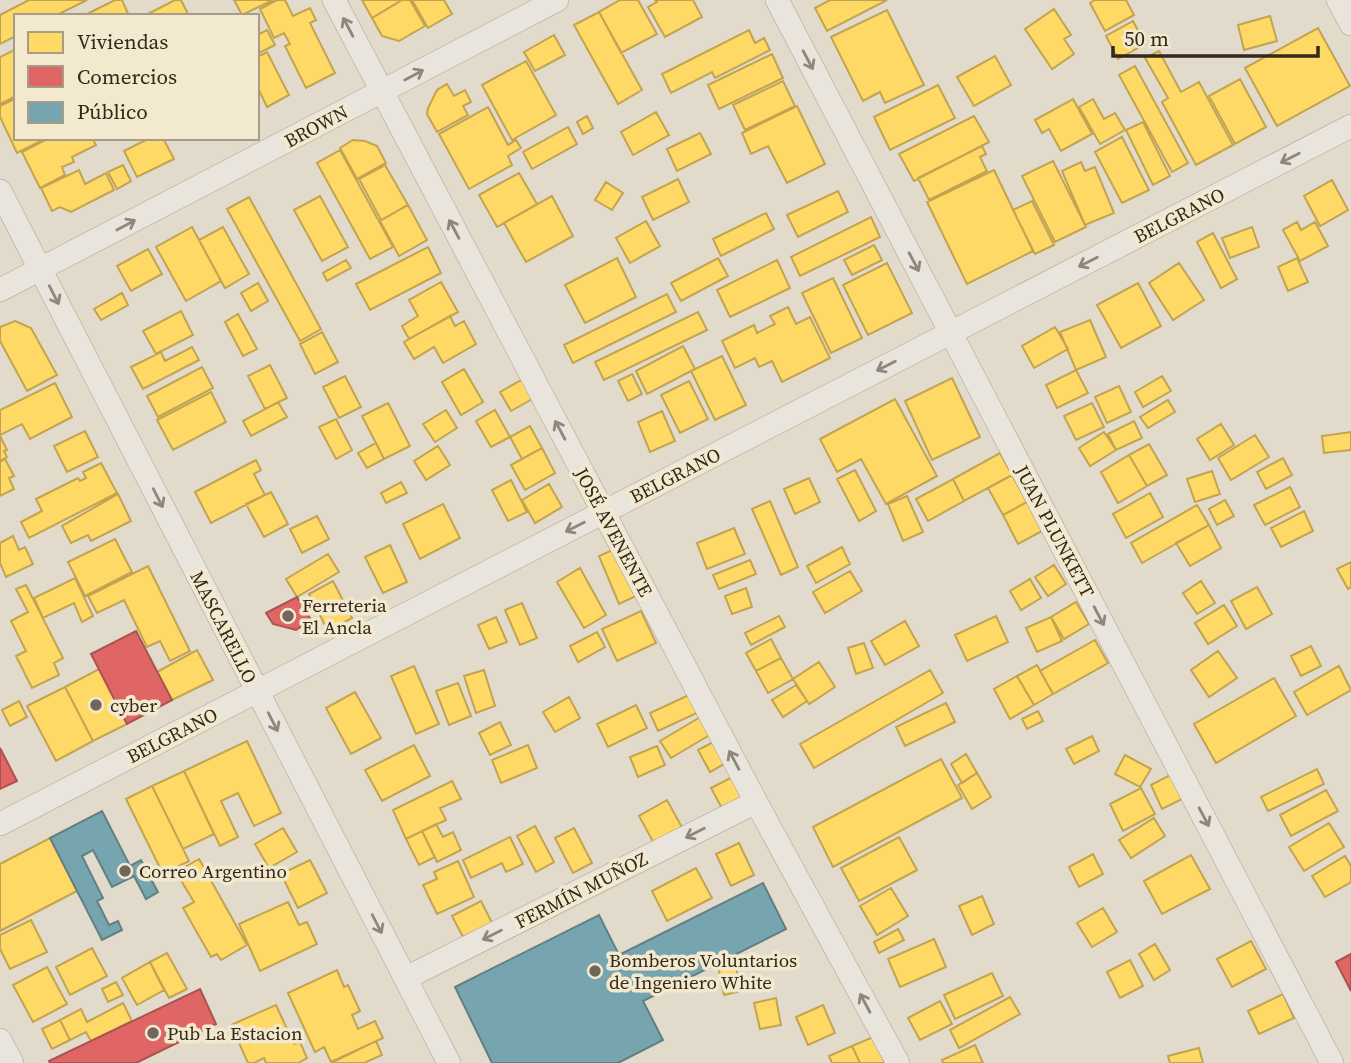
<svg xmlns="http://www.w3.org/2000/svg" width="1351" height="1063" font-family="'Source Serif 4',serif">
<rect width="100%" height="100%" fill="#e2daca"/>
<path fill="#ffd966" stroke="#c2a450" stroke-width="2" d="M 29,0 L 87,0 L 55,16 L 16,16 L 16,36 L 0,44 L 0,15 Z
M 115,0 L 122,0 L 129,16 L 83,16 Z
M 175,0 L 181,0 L 189,16 L 144,16 Z
M 234,0 L 273,0 L 242,15 Z
M 277,0 L 285,0 L 293,16 L 310,8 L 316,20 L 310,23 L 335,73 L 306,88 L 285,46 L 290,44 L 284,33 L 274,38 L 260,9 Z
M 362,0 L 402,0 L 372,18 Z
M 402,0 L 410,0 L 425,26 L 399,41 L 382,36 L 372,18 Z
M 412,0 L 444,0 L 452,14 L 428,28 Z
M 620,0 L 638,0 L 657,34 L 621,53 L 599,12 Z
M 655,0 L 693,0 L 702,17 L 665,37 L 648,7 L 657,2 Z
M 830,0 L 887,0 L 827,31 L 815,8 Z
M 1095,0 L 1126,0 L 1134,15 L 1105,31 L 1090,3 Z
M 1054,9 L 1071,35 L 1064,39 L 1074,54 L 1052,69 L 1025,29 Z
M 887,10 L 924,85 L 885,103 L 880,92 L 863,101 L 831,37 Z
M 599,12 L 642,90 L 618,104 L 574,25 Z
M 1270,16 L 1277,41 L 1244,50 L 1238,25 Z
M 1133,21 L 1145,44 L 1118,59 L 1106,36 Z
M 1318,28 L 1350,86 L 1277,126 L 1245,68 Z
M 267,30 L 275,45 L 257,54 L 257,35 Z
M 749,30 L 755,43 L 764,38 L 770,50 L 715,78 L 712,72 L 671,93 L 662,74 Z
M 554,35 L 565,55 L 535,71 L 524,52 Z
M 16,49 L 16,96 L 0,104 L 0,57 Z
M 1159,51 L 1181,92 L 1199,82 L 1233,145 L 1196,165 L 1162,102 L 1168,98 L 1145,58 Z
M 267,52 L 289,95 L 267,107 L 257,86 L 257,57 Z
M 772,54 L 783,78 L 719,109 L 708,85 Z
M 995,56 L 1011,85 L 974,106 L 957,77 Z
M 526,61 L 556,115 L 512,140 L 482,85 Z
M 1135,66 L 1188,163 L 1172,172 L 1119,75 Z
M 1240,79 L 1266,127 L 1235,144 L 1209,96 Z
M 783,81 L 795,106 L 745,130 L 733,105 Z
M 447,84 L 454,96 L 465,90 L 471,102 L 463,106 L 468,115 L 437,132 L 427,114 L 428,108 L 437,90 Z
M 938,85 L 955,118 L 890,150 L 874,117 Z
M 16,98 L 16,138 L 47,138 L 17,153 L 0,117 L 0,106 Z
M 1073,99 L 1092,134 L 1061,151 L 1049,129 L 1042,133 L 1035,120 Z
M 1093,99 L 1104,119 L 1115,113 L 1125,130 L 1100,144 L 1079,107 Z
M 797,106 L 825,164 L 787,183 L 768,146 L 751,154 L 742,133 Z
M 488,107 L 508,145 L 516,140 L 521,148 L 508,156 L 512,165 L 469,189 L 439,134 Z
M 656,112 L 669,135 L 633,155 L 621,132 Z
M 587,116 L 593,128 L 583,134 L 577,122 Z
M 974,116 L 989,142 L 914,181 L 899,154 Z
M 1143,122 L 1170,176 L 1153,185 L 1126,130 Z
M 568,127 L 577,144 L 532,169 L 523,152 Z
M 700,133 L 711,154 L 677,171 L 667,149 Z
M 1122,137 L 1149,190 L 1122,203 L 1095,152 Z
M 49,138 L 92,138 L 96,145 L 72,157 L 74,162 L 62,167 L 65,175 L 40,188 L 22,152 Z
M 145,138 L 163,138 L 174,159 L 137,177 L 124,151 L 146,140 Z
M 353,140 L 365,141 L 377,146 L 386,163 L 357,179 L 340,148 Z
M 982,146 L 986,154 L 980,157 L 987,171 L 929,200 L 918,178 Z
M 340,150 L 393,247 L 370,259 L 317,163 Z
M 1053,161 L 1086,227 L 1055,242 L 1022,176 Z
M 1081,162 L 1085,171 L 1095,167 L 1114,213 L 1085,225 L 1062,171 Z
M 123,165 L 131,181 L 117,189 L 108,172 Z
M 385,165 L 408,205 L 381,220 L 359,179 Z
M 79,170 L 85,184 L 106,173 L 114,190 L 71,212 L 60,207 L 52,211 L 41,188 Z
M 994,170 L 1033,251 L 967,284 L 927,202 Z
M 519,173 L 537,204 L 497,227 L 479,195 Z
M 678,179 L 689,202 L 653,220 L 642,197 Z
M 1332,180 L 1348,210 L 1320,226 L 1304,196 Z
M 606,182 L 623,193 L 612,210 L 595,200 Z
M 838,191 L 848,212 L 798,237 L 787,215 Z
M 320,196 L 348,247 L 322,261 L 294,210 Z
M 552,196 L 573,236 L 526,262 L 504,223 Z
M 249,197 L 321,329 L 300,341 L 227,209 Z
M 1032,201 L 1054,245 L 1035,254 L 1013,210 Z
M 408,205 L 427,240 L 399,256 L 380,221 Z
M 766,213 L 774,229 L 721,256 L 713,239 Z
M 871,217 L 880,237 L 800,276 L 791,257 Z
M 646,221 L 660,246 L 630,263 L 616,238 Z
M 1297,222 L 1301,230 L 1315,222 L 1328,246 L 1300,261 L 1283,230 Z
M 192,227 L 221,281 L 186,301 L 156,247 Z
M 223,227 L 249,274 L 225,288 L 199,240 Z
M 1252,227 L 1259,247 L 1230,258 L 1222,238 Z
M 1213,233 L 1237,279 L 1221,288 L 1197,242 Z
M 874,245 L 882,260 L 852,275 L 844,260 Z
M 428,247 L 441,273 L 370,310 L 356,284 Z
M 148,249 L 162,274 L 131,291 L 117,266 Z
M 617,258 L 636,297 L 585,323 L 565,285 Z
M 718,258 L 728,276 L 681,301 L 671,283 Z
M 1297,258 L 1308,282 L 1288,291 L 1278,267 Z
M 346,260 L 351,268 L 327,281 L 323,273 Z
M 777,260 L 790,288 L 730,317 L 717,290 Z
M 887,263 L 912,313 L 868,335 L 843,285 Z
M 1179,263 L 1204,300 L 1173,320 L 1149,283 Z
M 833,278 L 862,338 L 831,353 L 802,293 Z
M 441,282 L 458,312 L 409,339 L 402,326 L 418,316 L 409,300 Z
M 258,283 L 268,301 L 251,311 L 241,293 Z
M 1138,283 L 1161,326 L 1121,348 L 1097,305 Z
M 122,293 L 128,305 L 101,320 L 94,309 Z
M 667,294 L 676,312 L 573,363 L 564,345 Z
M 788,307 L 796,324 L 810,317 L 830,358 L 782,382 L 772,361 L 759,367 L 755,358 L 735,368 L 722,341 L 754,325 L 757,333 L 775,324 L 770,316 Z
M 181,311 L 193,335 L 156,354 L 143,331 Z
M 698,312 L 707,330 L 604,380 L 595,362 Z
M 238,314 L 257,349 L 243,356 L 225,322 Z
M 450,316 L 455,326 L 464,321 L 476,344 L 443,363 L 434,347 L 414,359 L 404,342 Z
M 1090,320 L 1106,357 L 1076,370 L 1060,332 Z
M 15,321 L 31,328 L 57,375 L 27,391 L 0,341 L 0,327 Z
M 1055,327 L 1068,349 L 1034,368 L 1022,346 Z
M 322,332 L 338,362 L 315,374 L 300,344 Z
M 683,346 L 695,369 L 647,394 L 636,371 Z
M 192,347 L 199,360 L 143,389 L 131,367 L 161,352 L 165,361 Z
M 722,356 L 746,405 L 715,420 L 691,371 Z
M 270,365 L 287,398 L 265,409 L 248,376 Z
M 202,367 L 213,388 L 158,417 L 147,396 Z
M 464,369 L 483,402 L 461,415 L 442,382 Z
M 1076,370 L 1088,393 L 1057,408 L 1046,385 Z
M 632,374 L 642,394 L 628,401 L 618,381 Z
M 345,376 L 361,407 L 339,418 L 323,387 Z
M 1162,376 L 1171,391 L 1143,407 L 1135,392 Z
M 952,378 L 980,437 L 932,460 L 905,401 Z
M 523,379 L 534,398 L 511,411 L 500,392 Z
M 689,381 L 708,419 L 680,433 L 661,395 Z
M 55,383 L 72,417 L 30,439 L 22,424 L 0,435 L 0,410 Z
M 1119,386 L 1131,412 L 1107,423 L 1095,397 Z
M 211,392 L 226,422 L 173,450 L 157,420 Z
M 895,399 L 937,476 L 886,504 L 861,459 L 837,472 L 820,439 Z
M 1168,400 L 1175,412 L 1148,428 L 1140,417 Z
M 278,402 L 287,417 L 251,436 L 243,421 Z
M 388,403 L 410,446 L 384,459 L 362,416 Z
M 1092,403 L 1104,427 L 1076,440 L 1064,416 Z
M 446,410 L 457,428 L 435,442 L 423,424 Z
M 495,410 L 510,437 L 491,447 L 476,421 Z
M 662,411 L 675,441 L 650,452 L 638,422 Z
M 336,419 L 352,450 L 336,459 L 319,427 Z
M 1134,421 L 1142,438 L 1116,450 L 1108,434 Z
M 1221,424 L 1234,445 L 1210,460 L 1197,439 Z
M 530,426 L 542,448 L 522,459 L 510,437 Z
M 85,431 L 98,457 L 67,472 L 54,446 Z
M 1104,432 L 1116,450 L 1090,466 L 1079,448 Z
M 1351,432 L 1351,450 L 1324,453 L 1322,436 Z
M 1255,435 L 1269,457 L 1231,480 L 1218,458 Z
M 0,436 L 7,450 L 4,451 L 7,457 L 0,461 Z
M 376,443 L 384,459 L 367,468 L 358,453 Z
M 1149,444 L 1167,475 L 1147,486 L 1129,455 Z
M 438,446 L 450,465 L 426,480 L 414,461 Z
M 542,448 L 555,473 L 525,490 L 511,465 Z
M 1000,453 L 1012,475 L 964,501 L 953,479 Z
M 1129,455 L 1147,486 L 1118,503 L 1101,472 Z
M 1283,458 L 1292,475 L 1266,489 L 1257,472 Z
M 5,459 L 14,476 L 9,478 L 14,489 L 0,496 L 0,462 Z
M 256,460 L 261,470 L 254,474 L 265,495 L 211,523 L 195,492 Z
M 101,463 L 117,493 L 29,538 L 21,522 L 42,511 L 36,499 L 78,478 L 80,481 L 86,478 L 83,472 Z
M 855,470 L 876,511 L 859,521 L 837,479 Z
M 1212,471 L 1220,494 L 1195,502 L 1187,479 Z
M 1012,475 L 1027,502 L 1003,515 L 988,488 Z
M 809,478 L 820,502 L 795,514 L 784,489 Z
M 953,479 L 964,501 L 928,521 L 916,499 Z
M 511,480 L 527,512 L 508,521 L 492,490 Z
M 401,482 L 407,493 L 386,503 L 381,493 Z
M 549,484 L 562,507 L 535,523 L 522,500 Z
M 1290,487 L 1300,507 L 1265,525 L 1254,505 Z
M 271,492 L 288,524 L 264,537 L 246,504 Z
M 1150,493 L 1163,517 L 1126,538 L 1113,514 Z
M 118,494 L 131,521 L 91,541 L 88,535 L 71,543 L 62,526 Z
M 907,496 L 923,532 L 903,541 L 888,504 Z
M 1225,500 L 1234,516 L 1217,525 L 1209,509 Z
M 770,501 L 798,567 L 781,575 L 752,509 Z
M 1027,502 L 1042,531 L 1018,544 L 1003,515 Z
M 443,504 L 460,538 L 420,559 L 403,524 Z
M 1197,505 L 1209,525 L 1142,563 L 1131,543 Z
M 1304,511 L 1313,531 L 1281,547 L 1271,528 Z
M 317,516 L 329,539 L 302,553 L 290,529 Z
M 1209,525 L 1221,548 L 1190,566 L 1176,543 Z
M 734,528 L 745,554 L 707,569 L 697,543 Z
M 13,536 L 19,550 L 25,547 L 33,564 L 6,577 L 0,563 L 0,543 Z
M 115,539 L 132,572 L 85,596 L 68,562 Z
M 390,545 L 407,582 L 383,593 L 365,557 Z
M 842,547 L 850,564 L 816,583 L 807,566 Z
M 617,548 L 636,596 L 619,604 L 599,556 Z
M 328,554 L 339,572 L 297,597 L 286,579 Z
M 750,560 L 756,574 L 719,589 L 713,575 Z
M 1351,562 L 1351,587 L 1348,589 L 1337,569 Z
M 1054,565 L 1066,584 L 1048,596 L 1035,577 Z
M 148,566 L 190,651 L 170,661 L 160,641 L 147,647 L 124,600 L 97,613 L 88,596 Z
M 580,568 L 606,615 L 584,628 L 557,582 Z
M 850,571 L 862,591 L 825,613 L 813,592 Z
M 75,578 L 93,616 L 82,622 L 74,603 L 43,618 L 34,598 Z
M 1030,579 L 1041,598 L 1021,610 L 1010,591 Z
M 333,581 L 352,618 L 328,631 L 309,594 Z
M 1201,581 L 1215,603 L 1197,614 L 1183,593 Z
M 26,585 L 63,658 L 54,663 L 59,675 L 32,688 L 16,656 L 26,651 L 11,621 L 28,612 L 16,589 Z
M 1257,587 L 1272,614 L 1246,629 L 1231,601 Z
M 746,588 L 752,607 L 732,614 L 725,596 Z
M 1076,602 L 1089,624 L 1064,639 L 1051,617 Z
M 522,603 L 537,638 L 520,645 L 505,610 Z
M 1224,605 L 1237,626 L 1208,644 L 1195,623 Z
M 641,611 L 656,643 L 617,661 L 602,629 Z
M 779,616 L 785,627 L 751,645 L 745,633 Z
M 996,616 L 1008,642 L 967,661 L 955,635 Z
M 496,617 L 507,642 L 489,649 L 478,625 Z
M 1051,617 L 1062,641 L 1037,652 L 1026,628 Z
M 905,621 L 919,646 L 885,665 L 871,641 Z
M 597,632 L 605,647 L 578,662 L 570,646 Z
M 771,639 L 781,658 L 756,671 L 746,653 Z
M 1095,640 L 1108,663 L 1053,694 L 1040,671 Z
M 864,643 L 873,668 L 856,674 L 848,648 Z
M 1311,646 L 1321,666 L 1301,676 L 1291,656 Z
M 197,650 L 213,680 L 172,700 L 157,672 Z
M 1218,651 L 1237,678 L 1209,697 L 1191,670 Z
M 781,658 L 793,679 L 768,693 L 756,671 Z
M 819,662 L 835,687 L 809,704 L 793,679 Z
M 1037,665 L 1053,694 L 1034,705 L 1017,676 Z
M 414,666 L 439,724 L 416,734 L 391,676 Z
M 1339,666 L 1351,690 L 1307,715 L 1294,692 Z
M 99,669 L 127,724 L 93,741 L 65,687 Z
M 484,670 L 495,706 L 476,713 L 464,676 Z
M 930,670 L 943,693 L 814,768 L 800,744 Z
M 1017,676 L 1034,705 L 1010,719 L 994,689 Z
M 1274,678 L 1296,716 L 1216,763 L 1194,724 Z
M 458,683 L 471,716 L 449,725 L 436,691 Z
M 796,685 L 807,701 L 783,717 L 772,700 Z
M 65,687 L 93,741 L 56,761 L 27,706 Z
M 355,692 L 381,738 L 351,754 L 326,708 Z
M 691,694 L 699,712 L 658,731 L 650,713 Z
M 569,697 L 580,718 L 555,732 L 543,712 Z
M 19,701 L 27,717 L 10,726 L 2,710 Z
M 946,703 L 955,722 L 905,746 L 896,727 Z
M 636,705 L 647,728 L 608,747 L 597,724 Z
M 1038,711 L 1043,721 L 1027,729 L 1022,719 Z
M 702,716 L 713,733 L 671,758 L 660,741 Z
M 500,722 L 511,745 L 490,755 L 479,733 Z
M 1092,736 L 1099,751 L 1074,764 L 1066,749 Z
M 717,740 L 729,761 L 710,772 L 698,750 Z
M 247,741 L 281,813 L 254,826 L 238,793 L 221,801 L 238,837 L 220,846 L 184,771 Z
M 414,745 L 430,776 L 382,801 L 365,770 Z
M 528,745 L 537,768 L 501,783 L 492,760 Z
M 657,746 L 665,765 L 638,777 L 630,757 Z
M 966,754 L 977,773 L 962,783 L 951,764 Z
M 1125,755 L 1151,769 L 1140,787 L 1115,774 Z
M 941,759 L 962,798 L 833,867 L 813,827 Z
M 1317,769 L 1324,784 L 1268,811 L 1261,797 Z
M 184,771 L 214,834 L 183,849 L 152,786 Z
M 977,773 L 991,797 L 972,809 L 958,785 Z
M 736,775 L 748,799 L 724,812 L 711,788 Z
M 1170,775 L 1182,799 L 1162,809 L 1151,785 Z
M 452,781 L 461,799 L 440,808 L 446,820 L 406,839 L 393,810 Z
M 152,786 L 189,861 L 163,874 L 126,799 Z
M 1141,788 L 1155,814 L 1123,831 L 1110,804 Z
M 1326,790 L 1338,811 L 1291,836 L 1280,815 Z
M 667,800 L 684,831 L 656,847 L 639,816 Z
M 1154,818 L 1165,836 L 1131,858 L 1119,840 Z
M 1329,823 L 1344,847 L 1304,871 L 1289,847 Z
M 436,824 L 443,837 L 453,832 L 461,850 L 437,862 L 422,831 Z
M 535,826 L 554,862 L 536,872 L 517,836 Z
M 283,828 L 297,852 L 269,868 L 255,844 Z
M 574,828 L 592,863 L 573,873 L 555,838 Z
M 422,831 L 435,857 L 419,865 L 406,839 Z
M 510,837 L 523,864 L 506,872 L 502,863 L 471,878 L 463,860 Z
M 899,837 L 917,870 L 859,901 L 841,868 Z
M 50,838 L 77,891 L 0,931 L 0,864 Z
M 739,843 L 754,875 L 731,886 L 716,854 Z
M 1093,854 L 1103,874 L 1079,887 L 1069,867 Z
M 1191,855 L 1210,889 L 1162,914 L 1144,881 Z
M 1345,856 L 1351,866 L 1351,882 L 1325,897 L 1312,876 Z
M 199,859 L 247,945 L 221,960 L 217,954 L 211,957 L 183,908 L 194,902 L 176,872 Z
M 310,860 L 327,893 L 298,908 L 281,874 Z
M 458,861 L 474,897 L 437,914 L 423,885 L 437,879 L 434,872 Z
M 696,868 L 712,898 L 667,921 L 652,891 Z
M 891,888 L 908,916 L 877,935 L 860,906 Z
M 982,896 L 994,924 L 972,935 L 959,906 Z
M 481,901 L 492,923 L 463,937 L 452,916 Z
M 288,902 L 299,925 L 307,922 L 317,944 L 260,971 L 239,924 Z
M 1103,908 L 1117,932 L 1092,947 L 1077,923 Z
M 31,920 L 47,952 L 10,969 L 0,949 L 0,935 Z
M 898,929 L 904,940 L 879,953 L 874,942 Z
M 934,939 L 946,967 L 900,987 L 888,959 Z
M 1251,941 L 1266,969 L 1232,987 L 1217,959 Z
M 1155,944 L 1170,970 L 1154,980 L 1139,954 Z
M 92,948 L 107,976 L 70,995 L 56,967 Z
M 167,953 L 187,989 L 169,998 L 150,962 Z
M 1130,960 L 1143,986 L 1120,998 L 1107,972 Z
M 150,962 L 164,990 L 137,1005 L 122,978 Z
M 735,962 L 741,991 L 724,995 L 718,966 Z
M 47,967 L 67,1004 L 33,1022 L 13,985 Z
M 337,970 L 344,987 L 348,985 L 360,1011 L 352,1015 L 358,1029 L 375,1021 L 383,1038 L 331,1062 L 324,1047 L 315,1052 L 288,993 Z
M 992,973 L 1003,996 L 955,1019 L 944,995 Z
M 116,982 L 123,995 L 108,1002 L 102,989 Z
M 1283,994 L 1294,1018 L 1259,1034 L 1248,1011 Z
M 1010,997 L 1020,1014 L 959,1048 L 950,1030 Z
M 776,998 L 781,1025 L 760,1029 L 754,1003 Z
M 940,1001 L 952,1024 L 920,1040 L 908,1018 Z
M 123,1003 L 132,1021 L 91,1041 L 86,1032 L 70,1040 L 60,1020 L 81,1009 L 87,1022 Z
M 276,1005 L 294,1044 L 300,1042 L 307,1058 L 298,1063 L 266,1063 L 264,1058 L 254,1063 L 248,1063 L 231,1025 Z
M 823,1005 L 835,1033 L 808,1045 L 796,1017 Z
M 60,1020 L 70,1040 L 52,1049 L 42,1029 Z
M 873,1037 L 885,1063 L 860,1063 L 852,1046 Z
M 376,1041 L 382,1055 L 364,1063 L 331,1063 Z
M 975,1045 L 983,1063 L 943,1063 L 942,1060 Z
M 852,1046 L 860,1063 L 832,1063 L 829,1056 Z
M 1199,1048 L 1203,1063 L 1170,1063 L 1168,1056 Z"/>
<path fill="#e06666" stroke="#ac5350" stroke-width="2" d="M 297,597 L 311,620 L 296,630 L 273,624 L 266,613 Z
M 136,631 L 172,700 L 127,724 L 91,654 Z
M 0,748 L 17,781 L 0,789 Z
M 1351,954 L 1351,991 L 1336,962 Z
M 200,989 L 216,1024 L 136,1063 L 50,1063 L 49,1061 Z"/>
<path fill="#76a5af" stroke="#628083" stroke-width="2" d="M 102,811 L 130,866 L 141,860 L 158,892 L 146,899 L 134,876 L 112,887 L 93,850 L 82,856 L 103,898 L 97,901 L 109,925 L 118,921 L 122,930 L 102,940 L 50,838 Z
M 763,883 L 786,929 L 643,1001 L 663,1040 L 618,1063 L 492,1063 L 455,987 L 599,915 L 619,955 Z"/>
<g fill="none" stroke-linecap="round" stroke-linejoin="round">
<defs>
<path id="minor" d="M 334,0 L 756,802 L 898,1063
M 777,0 L 1332,1063
M 1338,0 L 1351,24
M 0,191 L 449,1063
M 0,290 L 557,0
M 0,824 L 1351,126
M 406,978 L 756,802
M 0,1040 L 12,1063"/>
</defs>
<use href="#minor" stroke="#a79f94" stroke-width="24"/>
<use href="#minor" stroke="#eae5dc" stroke-width="23"/>
</g>
<defs><path id="oneway-shaft" d="M-6 0H5M1.5-3L5.5 0L1.5 3" fill="none" stroke-width="1.6" stroke-linecap="round" stroke-linejoin="round" transform="scale(1.75)"/></defs>
<g stroke="#8f867c">
<use href="#oneway-shaft" transform="translate(348 27) rotate(-118)"/>
<use href="#oneway-shaft" transform="translate(808 60) rotate(62)"/>
<use href="#oneway-shaft" transform="translate(414 75) rotate(-28)"/>
<use href="#oneway-shaft" transform="translate(1290 158) rotate(153)"/>
<use href="#oneway-shaft" transform="translate(126 225) rotate(-28)"/>
<use href="#oneway-shaft" transform="translate(454 229) rotate(-118)"/>
<use href="#oneway-shaft" transform="translate(914 262) rotate(62)"/>
<use href="#oneway-shaft" transform="translate(1088 262) rotate(153)"/>
<use href="#oneway-shaft" transform="translate(54 295) rotate(63)"/>
<use href="#oneway-shaft" transform="translate(886 366) rotate(153)"/>
<use href="#oneway-shaft" transform="translate(560 430) rotate(-118)"/>
<use href="#oneway-shaft" transform="translate(158 498) rotate(63)"/>
<use href="#oneway-shaft" transform="translate(575 527) rotate(153)"/>
<use href="#oneway-shaft" transform="translate(1099 616) rotate(62)"/>
<use href="#oneway-shaft" transform="translate(273 722) rotate(63)"/>
<use href="#oneway-shaft" transform="translate(734 760) rotate(-118)"/>
<use href="#oneway-shaft" transform="translate(1204 817) rotate(62)"/>
<use href="#oneway-shaft" transform="translate(695 833) rotate(153)"/>
<use href="#oneway-shaft" transform="translate(377 924) rotate(63)"/>
<use href="#oneway-shaft" transform="translate(492 935) rotate(153)"/>
<use href="#oneway-shaft" transform="translate(865 1003) rotate(-118)"/>
</g>
<g fill="#71665a" stroke="#f3e9cf" stroke-width="2.5">
<circle cx="288" cy="616" r="7"/>
<circle cx="96" cy="705" r="7"/>
<circle cx="125" cy="871" r="7"/>
<circle cx="595" cy="971" r="7"/>
<circle cx="153" cy="1033" r="7"/>
</g>
<g text-anchor="middle" stroke-width="7" stroke-linejoin="round" paint-order="stroke">
<g font-size="19" fill="#34281d" stroke="#f3e9cf">
<text transform="translate(316 126) rotate(-28)" y="7">BROWN</text>
<text transform="translate(1179 215) rotate(-27)" y="7">BELGRANO</text>
<text transform="translate(675 475) rotate(-27)" y="7">BELGRANO</text>
<text transform="translate(1055 531) rotate(62)" y="7">JUAN PLUNKETT</text>
<text transform="translate(614 532) rotate(62)" y="7">JOSÉ AVENENTE</text>
<text transform="translate(224 627) rotate(63)" y="7">MASCARELLO</text>
<text transform="translate(172 735) rotate(-27)" y="7">BELGRANO</text>
<text transform="translate(581 890) rotate(-27)" y="7">FERMÍN MUÑOZ</text>
</g>
<g font-size="19" fill="#34281d" stroke="#f3e9cf" text-anchor="start">
<text x="302" y="612">Ferreteria<tspan x="302" dy="22">El Ancla</tspan></text>
<text x="110" y="712">cyber</text>
<text x="139" y="878">Correo Argentino</text>
<text x="609" y="967">Bomberos Voluntarios<tspan x="609" dy="22">de Ingeniero White</tspan></text>
<text x="167" y="1040">Pub La Estacion</text>
</g>
</g>
<rect x="14" y="14" width="245" height="126" fill="#f3e9cf" stroke="#a79c88" stroke-width="2"/>
<rect x="28" y="32" width="35" height="21" fill="#ffd966" stroke="#a79c88" stroke-width="2"/>
<text x="77" y="49" font-size="21" fill="#34281d">Viviendas</text>
<rect x="28" y="66" width="35" height="21" fill="#e06666" stroke="#a79c88" stroke-width="2"/>
<text x="77" y="84" font-size="21" fill="#34281d">Comercios</text>
<rect x="28" y="102" width="35" height="21" fill="#76a5af" stroke="#a79c88" stroke-width="2"/>
<text x="77" y="119" font-size="21" fill="#34281d">Público</text>
<path d="M1113 46v10h205v-10" fill="none" stroke="#34281d" stroke-width="3.5"/>
<text x="1124" y="46" font-size="21" fill="#34281d" stroke="#f3e9cf" stroke-width="5" paint-order="stroke">50 m</text>
</svg>
